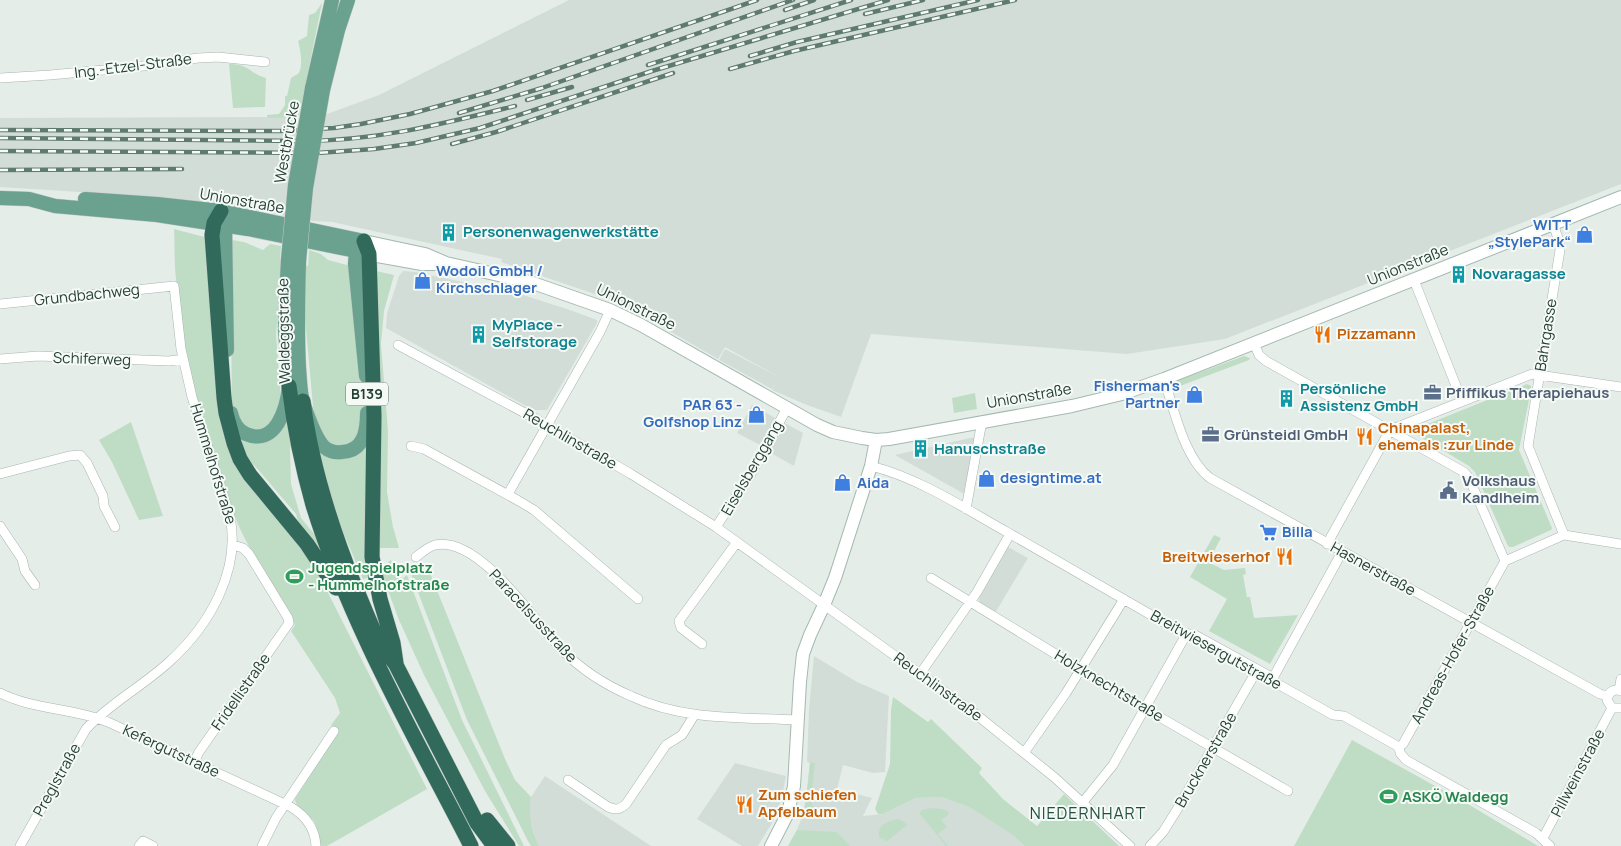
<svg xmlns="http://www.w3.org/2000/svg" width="1621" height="846" font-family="Manrope,sans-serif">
<rect width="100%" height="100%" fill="#e5ede9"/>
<path fill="#d3ddd8" d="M 569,0 L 1621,0 L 1621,184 L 1225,339 L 1127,354 L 871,334 L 841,417 L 807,405 L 772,390 L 777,380 L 772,389 L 719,360 L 725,349 L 779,377 L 725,347 L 718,359 L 621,303 L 501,262 L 502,259 L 332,222 L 313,221 L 228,205 L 127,195 L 0,187 L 0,118 L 290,117 L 291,120 L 294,121 L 327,114 L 379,95 Z
M 403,271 L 416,272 L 520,294 L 570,310 L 597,320 L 597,323 L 547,410 L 533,410 L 386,328 L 387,313 L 391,301 L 399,276 Z
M 752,405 L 777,419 L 762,446 L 737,433 Z
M 783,422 L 803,433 L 794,466 L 767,451 Z
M 976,437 L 966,495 L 895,455 L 970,438 Z
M 1008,547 L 1028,558 L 995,613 L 980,604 L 979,598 Z
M 814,656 L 857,682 L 889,696 L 885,772 L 873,773 L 843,765 L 837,789 L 872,798 L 863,816 L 883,814 L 916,798 L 941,797 L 969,807 L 1014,836 L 1024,846 L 788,846 L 797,830 L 803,814 L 807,790 L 810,763 L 807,762 L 809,709 Z
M 735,763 L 786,776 L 781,801 L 772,823 L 758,846 L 742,846 L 697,819 Z
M 545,776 L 651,846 L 539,846 L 535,839 L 529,816 L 529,807 L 531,797 Z"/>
<path fill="#bfddc5" d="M 322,3 L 299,117 L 267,118 L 267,115 L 279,114 L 285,105 L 285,96 L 287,96 L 291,78 C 291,78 297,74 298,74 C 304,66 300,49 298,41 L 307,36 L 309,15 L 315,13 Z
M 229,64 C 250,64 250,74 266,78 L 265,107 L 233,108 Z
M 174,229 L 208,238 L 226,434 L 287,530 L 315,567 L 427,789 L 327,846 L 320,846 C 319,837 318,829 314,821 C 308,813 296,810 295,799 L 339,731 L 331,725 L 340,713 L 335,698 L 291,631 L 295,625 C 275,589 250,554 234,515 C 205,443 181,356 176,279 C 174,262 175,246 174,229 Z
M 232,240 L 244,242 L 263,250 L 270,244 L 281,246 L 280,260 L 283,261 L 276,334 L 281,399 L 275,421 L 263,430 L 244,428 L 232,407 L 230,246 Z
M 309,250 L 321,254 L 328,260 L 351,266 L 363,398 L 363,420 L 354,444 L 337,447 L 327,443 L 314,417 L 303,296 L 304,266 L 308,266 Z
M 376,271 L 394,275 L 384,311 L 381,344 L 388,431 L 387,492 L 393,527 L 399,548 L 379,548 Z
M 1244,356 L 1250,358 L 1249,360 L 1172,389 L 1177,381 Z
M 1527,384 L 1531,386 L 1531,390 L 1519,450 L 1552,528 L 1551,530 L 1513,547 L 1509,547 L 1507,544 L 1475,472 L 1469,466 L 1419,436 L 1417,432 L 1420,427 Z
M 975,393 L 977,409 L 954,413 L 952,398 Z
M 287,417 L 292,441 L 290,449 L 291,484 L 301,518 L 316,536 L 323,556 L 299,526 L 296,514 L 255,466 L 243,455 L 240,437 L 246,439 Z
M 131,422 L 163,516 L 139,520 L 112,462 L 99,440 Z
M 314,442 L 320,449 L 367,444 C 369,488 362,532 369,577 L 363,579 L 330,501 Z
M 1214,535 L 1221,538 L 1208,562 L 1224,570 L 1245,568 L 1246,574 L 1243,575 L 1247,597 L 1250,597 L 1254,618 L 1298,615 L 1270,664 L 1209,631 L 1227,599 L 1190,577 Z
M 391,560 L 399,577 L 403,578 L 407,575 L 462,720 L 524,846 L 519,846 L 485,791 L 424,675 L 399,620 L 383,577 L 382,567 Z
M 428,568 L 505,759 L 515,780 L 531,797 C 528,814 531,831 539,846 L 531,846 L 528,841 L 467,720 L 411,574 Z
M 893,697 L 928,722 L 931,719 L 982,768 L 979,773 L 1003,799 L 1037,826 L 1064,794 L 1119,846 L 1024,846 L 1014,836 L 969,807 L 941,797 L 916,798 L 883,814 L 878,814 L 875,809 L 890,764 L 891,710 Z
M 1352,740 L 1473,807 L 1538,846 L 1294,846 Z
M 810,762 L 815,763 L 811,800 C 813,811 818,813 828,814 L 828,816 L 812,816 L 805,810 Z
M 931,808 L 943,809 L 949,812 L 948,815 L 941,820 L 947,827 L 938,834 L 948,846 L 946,846 L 919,813 L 922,810 Z
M 898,819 L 903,821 L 907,825 L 886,842 L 882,838 L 880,839 C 875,827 886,821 898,819 Z
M 797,830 L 837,832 L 850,846 L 788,846 Z"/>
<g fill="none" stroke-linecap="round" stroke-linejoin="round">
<defs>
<path id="street" d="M 0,78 L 50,75 L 136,67 L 198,58 L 218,57 L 265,62
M 1414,280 L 1462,401
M 0,304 L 174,286 L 181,349 L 192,397 L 230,517 C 241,571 209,626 169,662 C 143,686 110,703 86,729 L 20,846
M 1254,343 L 1259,355 L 1266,361 L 1464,472 L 1469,478 L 1505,561 L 1564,535 L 1528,446 L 1560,250 L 1559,241 L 1553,224
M 398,345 L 536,419 L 631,474 L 716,527 L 973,712 L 1054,777 L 1130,846
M 0,359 L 38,356 L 169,361 L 183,359
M 1164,379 C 1174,409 1184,458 1210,478 L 1600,694 L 1608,696
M 411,446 L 424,449 L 519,501 L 534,510 L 638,599
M 871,466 C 919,478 964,508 1007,532 C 1066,566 1124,599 1182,633 L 1195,635 L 1273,678 L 1276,683 L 1333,715 L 1344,716 L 1399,747 L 1400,753 L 1406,760 L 1536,833 L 1550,846
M 0,474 L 69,456 L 80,455 L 87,463 L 103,496 L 104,506 L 115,527
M 508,494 L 600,332 L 610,310
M 966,509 L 982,421
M 0,526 L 22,559 L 25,571 L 35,585
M 716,527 L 751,474 L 787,408
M 1564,535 L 1621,544
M 1327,544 L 1390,430 L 1532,374 L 1621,387
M 416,557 C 422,552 428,547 435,545 C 479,535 535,622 562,650 C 582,670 605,685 631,696 C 683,721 742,717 798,720
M 931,578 L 1144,708 L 1288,791
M 702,644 L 681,628 L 679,621 L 737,542
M 920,674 L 977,592 L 1010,534
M 1273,678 L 1342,552
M 1619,690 L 1621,679
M 1621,691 C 1614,688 1608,692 1607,700 L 1612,708 L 1621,708
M 0,693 C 34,710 73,708 108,722 L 291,807 C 306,816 315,828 316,846
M 1399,747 L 1403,744 L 1505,561
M 1024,753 L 1066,693 L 1124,599
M 194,762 L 199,752 L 289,623 L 288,618 L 249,554 L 243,548 L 233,545
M 568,780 L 608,807 C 616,810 619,810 626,804 L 666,745 L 682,735 L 695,714
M 1083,802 L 1113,765 L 1187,633
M 1543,838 L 1612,708
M 139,846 L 143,841 L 153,846
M 262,846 L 276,818 L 334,731
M 1150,846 L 1163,832 L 1178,808 L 1257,670"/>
<path id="secondary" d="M 364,241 L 425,254 L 446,263 L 530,282 L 610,310 L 641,325 L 817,425 L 833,432 L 862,438 L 876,440 L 889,439 L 1072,406 L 1122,394 L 1164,379 L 1621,197
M 361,253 L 422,264 L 442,264
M 771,846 L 788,813 L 794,786 L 800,682 L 803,654 L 810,635 L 824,605 L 835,578 L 871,466 L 876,440"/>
<path id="primary" d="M 312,88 L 332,0
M 323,90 L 338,30 L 348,0
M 0,198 L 29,199 L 55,206 L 157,215 L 248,229 L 356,251
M 85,199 L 157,204 L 221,211 L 364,241
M 221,211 L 225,225 L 227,350
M 364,241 L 356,251 L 355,264 L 366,376
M 299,261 C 298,297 297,332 299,368 C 300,379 300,392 303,402 C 307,414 315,438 324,447 C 329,451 336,453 342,452 C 364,451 367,431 367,413
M 231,413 C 233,422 237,430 246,434 C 276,447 287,408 289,386 C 290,368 285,344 285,325 C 285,303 287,282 288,260"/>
<path id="highway" d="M 221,211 L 214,223 L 212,235 L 224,398 L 226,413 L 234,443 L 240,459 L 250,475 L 307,544 L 336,588
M 364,241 L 369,254 L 374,416 L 372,557 L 380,599 L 393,643 L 396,663
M 289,386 C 294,426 302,466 313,505 C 349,622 415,737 471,846
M 303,401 C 311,464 330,524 354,584 C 363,604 371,627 382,647 C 386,653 392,659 396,665 L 477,823 L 494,846
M 487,820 L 508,846"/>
</defs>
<use href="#street" stroke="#a8b5b0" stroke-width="10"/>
<use href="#secondary" stroke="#a4b9b0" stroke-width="14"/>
<use href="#primary" stroke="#c2c9c7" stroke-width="15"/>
<use href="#highway" stroke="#c2c9c7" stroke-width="16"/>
<use href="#street" stroke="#fff" stroke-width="9"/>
<use href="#secondary" stroke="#fff" stroke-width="12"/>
<use href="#primary" stroke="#6ba18f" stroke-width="14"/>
<use href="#highway" stroke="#316a5a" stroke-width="15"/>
<defs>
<path id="rail" d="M 785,10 L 814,0
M 865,14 L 923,0
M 750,56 L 797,42 L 978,0
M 648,65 L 851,0
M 730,69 L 794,51 L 1015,0
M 527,100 L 572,87
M 459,113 L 542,88 L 793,0
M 0,130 L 280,131 L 334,128 L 361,124 L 410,114 L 493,91 L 757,0
M 0,138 L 301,141 C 377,141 442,124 515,106
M 452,144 L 496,132 L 673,73
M 0,151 L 317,153 L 374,149 L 416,143 L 480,128 L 652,71 L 888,0
M 0,170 L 182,169"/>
</defs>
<use href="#rail" stroke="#5f7a71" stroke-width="4.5"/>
<use href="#rail" stroke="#f5faf7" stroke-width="2.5" stroke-dasharray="8" stroke-linecap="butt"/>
<defs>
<path id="primary-bridge" d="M 288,260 L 295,185 L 312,88
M 299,261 L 306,188 L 323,90"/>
</defs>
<use href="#primary-bridge" stroke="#c2c9c7" stroke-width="15" stroke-linecap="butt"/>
<use href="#primary-bridge" stroke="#6ba18f" stroke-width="14"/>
</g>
<defs>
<symbol id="building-bare" viewBox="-9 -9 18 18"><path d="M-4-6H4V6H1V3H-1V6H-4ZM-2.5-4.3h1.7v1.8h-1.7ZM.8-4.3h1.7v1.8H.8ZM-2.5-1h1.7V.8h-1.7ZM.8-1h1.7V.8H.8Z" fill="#0f9aa8" stroke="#f5faf7" stroke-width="2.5" paint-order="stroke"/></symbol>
<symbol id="shop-bare" viewBox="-9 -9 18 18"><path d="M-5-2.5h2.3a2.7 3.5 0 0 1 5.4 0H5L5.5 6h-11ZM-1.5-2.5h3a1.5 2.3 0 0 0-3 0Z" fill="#3f7fe0" stroke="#f5faf7" stroke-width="2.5" paint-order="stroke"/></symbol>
<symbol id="restaurant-bare" viewBox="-9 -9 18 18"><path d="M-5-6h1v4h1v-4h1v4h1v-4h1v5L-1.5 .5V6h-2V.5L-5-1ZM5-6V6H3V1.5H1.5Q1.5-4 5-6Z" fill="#e8710a" stroke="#f5faf7" stroke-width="2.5" paint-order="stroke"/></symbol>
<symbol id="office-bare" viewBox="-9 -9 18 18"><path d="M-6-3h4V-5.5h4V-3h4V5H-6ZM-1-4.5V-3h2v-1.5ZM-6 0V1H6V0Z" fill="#5c6f8a" stroke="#f5faf7" stroke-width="2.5" paint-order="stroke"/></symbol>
<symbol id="civic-bare" viewBox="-9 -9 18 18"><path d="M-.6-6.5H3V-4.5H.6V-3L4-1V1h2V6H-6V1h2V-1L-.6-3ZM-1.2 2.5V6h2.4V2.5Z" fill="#5c6f8a" stroke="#f5faf7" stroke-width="2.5" paint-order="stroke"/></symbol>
<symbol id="supermarket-bare" viewBox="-9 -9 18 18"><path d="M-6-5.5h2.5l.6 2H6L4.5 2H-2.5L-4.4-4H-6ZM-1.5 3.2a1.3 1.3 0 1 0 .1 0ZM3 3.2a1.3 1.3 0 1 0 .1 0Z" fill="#3f7fe0" stroke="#f5faf7" stroke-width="2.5" paint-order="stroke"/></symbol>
<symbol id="stadium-bare" viewBox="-9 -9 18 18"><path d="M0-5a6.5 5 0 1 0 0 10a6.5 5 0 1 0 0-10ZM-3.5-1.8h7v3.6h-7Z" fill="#2e9e5b" stroke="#f5faf7" stroke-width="2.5" paint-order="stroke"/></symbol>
</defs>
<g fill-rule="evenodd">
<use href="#building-bare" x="436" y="220" width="25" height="25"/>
<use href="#shop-bare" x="1572" y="222" width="25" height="25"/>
<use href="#building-bare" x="1446" y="262" width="25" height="25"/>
<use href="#shop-bare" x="410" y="268" width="25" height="25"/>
<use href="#building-bare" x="466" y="322" width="25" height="25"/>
<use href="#restaurant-bare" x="1310" y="322" width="25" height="25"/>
<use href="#office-bare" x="1420" y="380" width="25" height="25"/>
<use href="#shop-bare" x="1182" y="382" width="25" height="25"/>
<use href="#building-bare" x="1274" y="386" width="25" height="25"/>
<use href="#shop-bare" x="744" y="402" width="25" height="25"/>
<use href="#office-bare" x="1198" y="422" width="25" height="25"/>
<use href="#restaurant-bare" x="1352" y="424" width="25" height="25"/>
<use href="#building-bare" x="908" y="436" width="25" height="25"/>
<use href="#shop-bare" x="974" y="466" width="25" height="25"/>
<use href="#shop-bare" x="830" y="470" width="25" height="25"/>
<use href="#civic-bare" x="1436" y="478" width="25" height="25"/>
<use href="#supermarket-bare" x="1256" y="520" width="25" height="25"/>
<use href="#restaurant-bare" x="1272" y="544" width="25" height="25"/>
<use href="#stadium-bare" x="282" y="564" width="25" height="25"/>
<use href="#stadium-bare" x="1376" y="784" width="25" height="25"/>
<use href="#restaurant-bare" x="732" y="792" width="25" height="25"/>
</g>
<g text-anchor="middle" stroke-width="4" stroke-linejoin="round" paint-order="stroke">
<rect fill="#f5faf7" stroke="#637770" stroke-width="1" x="346" y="382.5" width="42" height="23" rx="4"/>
<g font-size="14" font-weight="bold" fill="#253f36">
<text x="367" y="399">B139</text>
</g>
<g font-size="15" fill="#253f36" stroke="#f5faf7">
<text transform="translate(133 66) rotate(-7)" y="5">Ing.-Etzel-Straße</text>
<text transform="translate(287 142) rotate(-80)" y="5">Westbrücke</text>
<text transform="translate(242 201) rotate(10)" y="5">Unionstraße</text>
<text transform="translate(1408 265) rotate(-22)" y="5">Unionstraße</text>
<text transform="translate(87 295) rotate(-6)" y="5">Grundbachweg</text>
<text transform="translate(636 307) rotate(26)" y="5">Unionstraße</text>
<text transform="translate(284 331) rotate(-91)" y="5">Waldeggstraße</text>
<text transform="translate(1546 335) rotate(-81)" y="5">Bahrgasse</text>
<text transform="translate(92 359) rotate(2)" y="5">Schiferweg</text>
<text transform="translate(1029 396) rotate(-10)" y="5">Unionstraße</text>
<text transform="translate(570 439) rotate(30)" y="5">Reuchlinstraße</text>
<text transform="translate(213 464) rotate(73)" y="5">Hummelhofstraße</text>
<text transform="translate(752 468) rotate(-60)" y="5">Eiselsberggang</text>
<text transform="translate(1373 569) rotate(29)" y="5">Hasnerstraße</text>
<text transform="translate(533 616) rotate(47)" y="5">Paracelsusstraße</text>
<text transform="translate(1216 650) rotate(29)" y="5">Breitwiesergutstraße</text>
<text transform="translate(1453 655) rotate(-61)" y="5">Andreas-Hofer-Straße</text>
<text transform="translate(1109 686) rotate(31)" y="5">Holzknechtstraße</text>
<text transform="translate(938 687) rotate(36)" y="5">Reuchlinstraße</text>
<text transform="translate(241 692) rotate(-55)" y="5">Fridellistraße</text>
<text transform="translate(171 751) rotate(25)" y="5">Kefergutstraße</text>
<text transform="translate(1206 760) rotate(-60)" y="5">Brucknerstraße</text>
<text transform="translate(1578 773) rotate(-62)" y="5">Pillweinstraße</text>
<text transform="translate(57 780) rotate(-61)" y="5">Preglstraße</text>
</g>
<g font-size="15" font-weight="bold" fill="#366cbe" stroke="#f5faf7" text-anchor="start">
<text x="1571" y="230" text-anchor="end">WITT<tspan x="1571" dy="17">„StylePark“</tspan></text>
<text x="436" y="276">Wodoil GmbH /<tspan x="436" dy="17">Kirchschlager</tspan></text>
<text x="1180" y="391" text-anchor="end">Fisherman's<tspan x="1180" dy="17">Partner</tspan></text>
<text x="742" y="410" text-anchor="end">PAR 63 -<tspan x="742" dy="17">Golfshop Linz</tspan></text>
<text x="1000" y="483">designtime.at</text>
<text x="857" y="488">Aida</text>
<text x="1282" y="537">Billa</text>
</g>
<g font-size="15" font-weight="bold" fill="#0d838f" stroke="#f5faf7" text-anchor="start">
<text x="463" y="237">Personenwagenwerkstätte</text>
<text x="1472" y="279">Novaragasse</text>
<text x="492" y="330">MyPlace -<tspan x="492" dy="17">Selfstorage</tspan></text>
<text x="1300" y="394">Persönliche<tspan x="1300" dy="17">Assistenz GmbH</tspan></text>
<text x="934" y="454">Hanuschstraße</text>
</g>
<g font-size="15" font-weight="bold" fill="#c56008" stroke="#f5faf7" text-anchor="start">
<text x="1337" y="339">Pizzamann</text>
<text x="1378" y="433">Chinapalast,<tspan x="1378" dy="17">ehemals :zur Linde</tspan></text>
<text x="1270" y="562" text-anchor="end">Breitwieserhof</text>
<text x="758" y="800">Zum schiefen<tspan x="758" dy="17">Apfelbaum</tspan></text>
</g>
<g font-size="15" font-weight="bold" fill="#4e5e75" stroke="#f5faf7" text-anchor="start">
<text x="1446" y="398">Pfiffikus Therapiehaus</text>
<text x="1224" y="440">Grünsteidl GmbH</text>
<text x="1462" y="486">Volkshaus<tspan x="1462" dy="17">Kandlheim</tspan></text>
</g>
<g font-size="15" font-weight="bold" fill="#27864d" stroke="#f5faf7" text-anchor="start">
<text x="308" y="573">Jugendspielplatz<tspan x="308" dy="17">- Hummelhofstraße</tspan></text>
<text x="1402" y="802">ASKÖ Waldegg</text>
</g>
<g font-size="16" letter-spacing="1" fill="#215041" stroke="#f5faf7">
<text x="1088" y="819">NIEDERNHART</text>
</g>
</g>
</svg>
